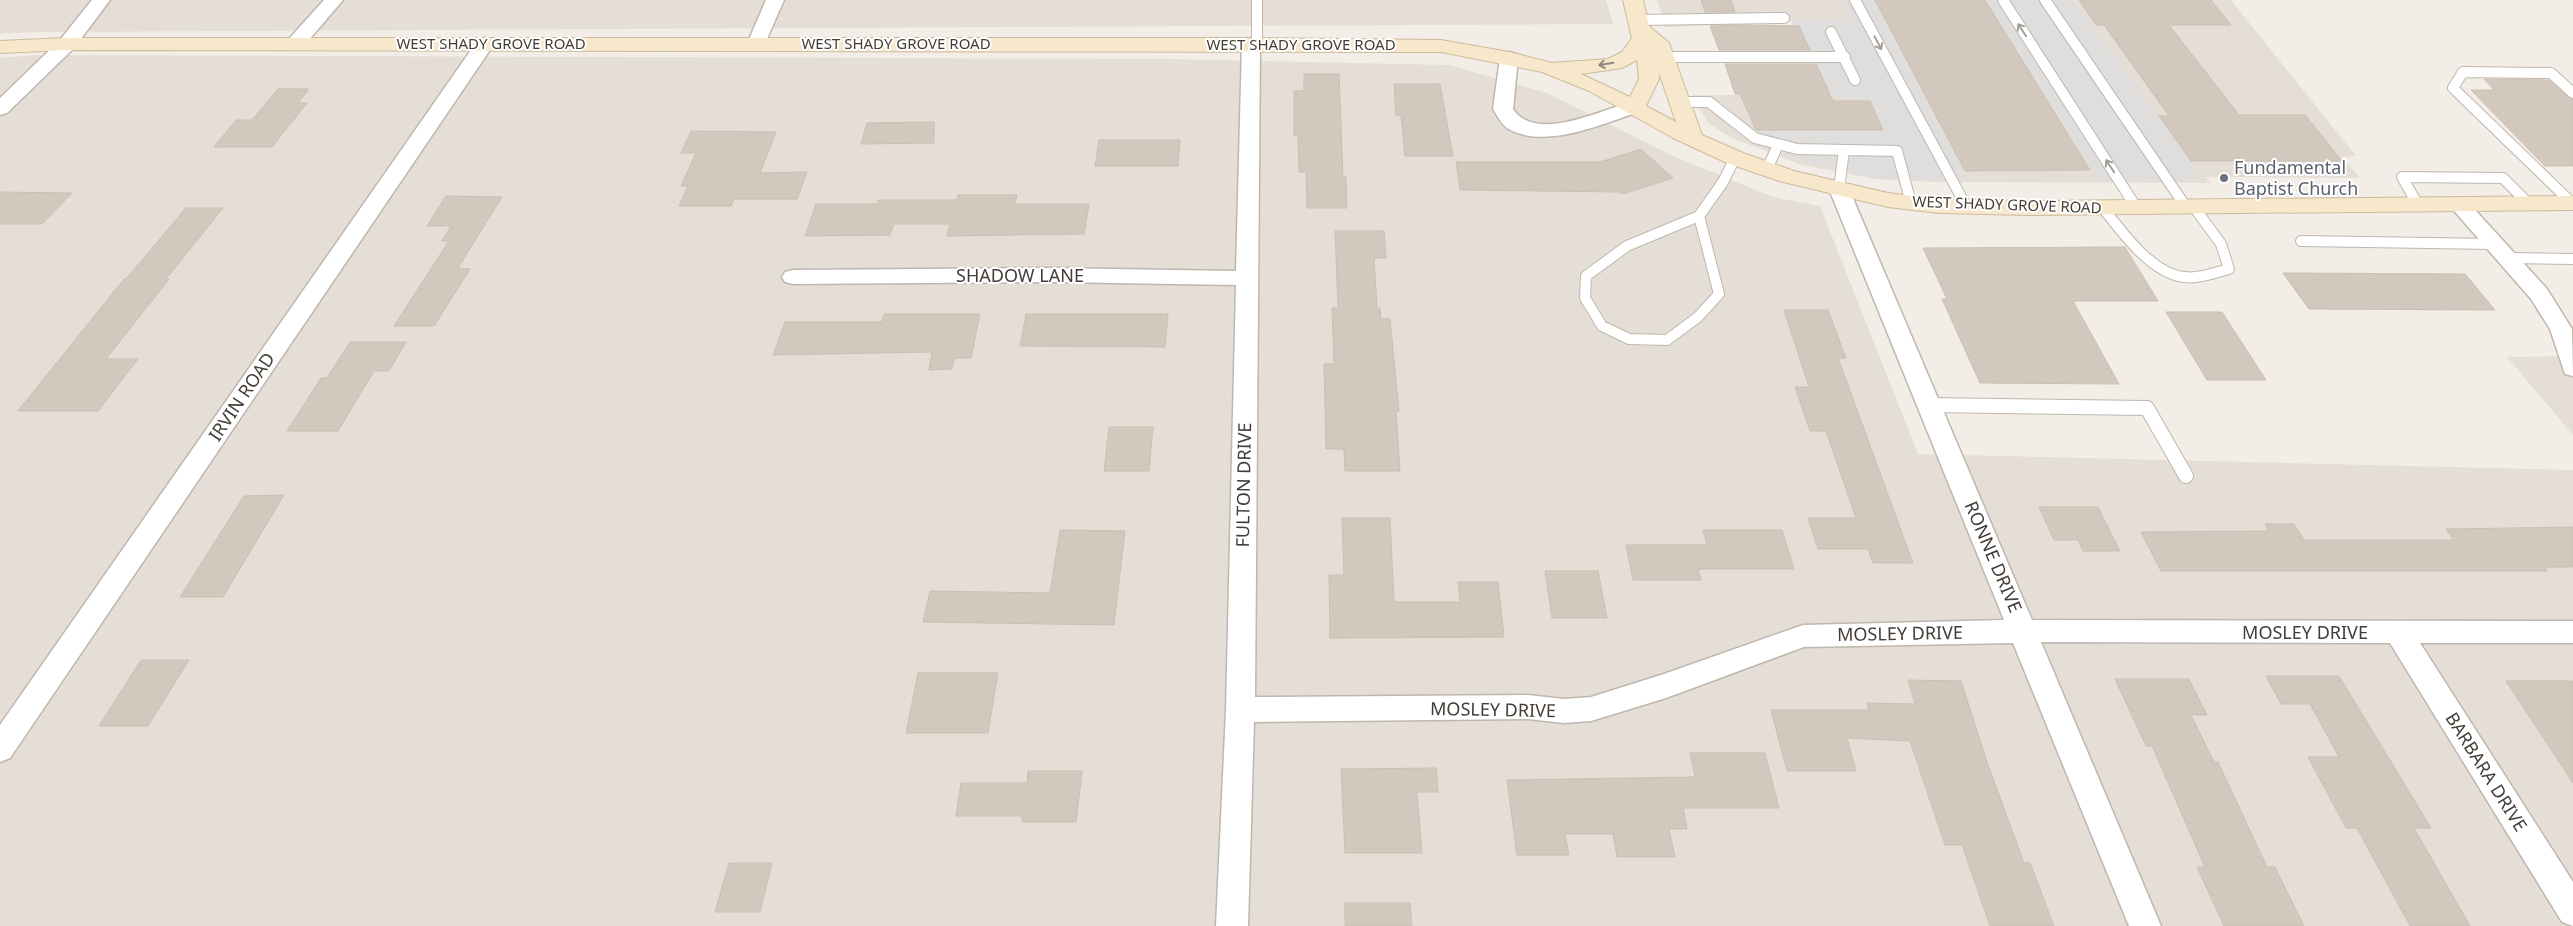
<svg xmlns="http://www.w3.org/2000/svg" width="2573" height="926" font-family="'Noto Sans',sans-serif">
<rect width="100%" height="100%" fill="#f2ede7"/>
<path fill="#e5ded6" d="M 0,0 L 1606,0 L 1613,24 L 37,32 L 0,34 Z
M 1657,0 L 2231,0 L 2356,156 L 2342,157 L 2360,178 L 2206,177 L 2210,183 L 1934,182 L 1875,179 L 1802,165 L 1730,137 L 1708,123 L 1692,95 L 1894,95 L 1856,22 L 1791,21 L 1666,27 Z
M 37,55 L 1169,59 L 1449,65 L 1547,93 L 1671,155 L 1773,197 L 1820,206 L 1918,454 L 2573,470 L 2573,926 L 0,926 L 0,58 Z
M 2573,356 L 2573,435 L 2507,357 Z"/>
<path fill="#e0dedc" d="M 1840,0 L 1874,0 L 1969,182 L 1875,179 L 1753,146 L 1754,130 L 1883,130 L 1869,101 L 1830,94 L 1791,21 L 1855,21 Z
M 1985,0 L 2073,0 L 2191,161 L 2195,182 L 2100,182 Z"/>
<path fill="#d2c8be" stroke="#ccbfb2" d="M 1701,0 L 1731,0 L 1735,12 L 1705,12 Z
M 1875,0 L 1985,0 L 2090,170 L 1965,171 Z
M 2079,0 L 2211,0 L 2231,25 L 2169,25 L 2239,115 L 2305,115 L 2342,161 L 2191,161 L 2159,116 L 2169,116 L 2104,25 L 2096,25 Z
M 1741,25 L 1799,26 L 1810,50 L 1719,50 L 1710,26 Z
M 1725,64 L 1816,64 L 1833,101 L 1870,101 L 1883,130 L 1756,130 L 1740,94 L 1735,94 Z
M 1304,74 L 1339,74 L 1343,177 L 1346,177 L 1347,208 L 1307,208 L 1306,172 L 1299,172 L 1298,136 L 1294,136 L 1294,91 L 1304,91 Z
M 2484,79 L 2548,80 L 2573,100 L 2573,166 L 2545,166 L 2471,90 L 2494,90 Z
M 1394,84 L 1440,84 L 1453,156 L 1405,156 L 1401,115 L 1396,115 Z
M 278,89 L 309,89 L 298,103 L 307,103 L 272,147 L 214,147 L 236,120 L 252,120 Z
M 934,122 L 934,143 L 861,144 L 867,123 Z
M 691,131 L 776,132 L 760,173 L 807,172 L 797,199 L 734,199 L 731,206 L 679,206 L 688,186 L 681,186 L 696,153 L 681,153 Z
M 1099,140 L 1180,140 L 1178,166 L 1095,166 Z
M 1641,149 L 1673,178 L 1623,194 L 1620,192 L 1460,190 L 1456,162 L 1600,162 Z
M 0,192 L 72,193 L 42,224 L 0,224 Z
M 958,195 L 1017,195 L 1015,204 L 1089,204 L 1084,234 L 947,236 L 950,224 L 894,224 L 890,235 L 805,236 L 816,204 L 877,204 L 878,200 L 957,200 Z
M 446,196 L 502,197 L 458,268 L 470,269 L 434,326 L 394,326 L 449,241 L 442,241 L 451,226 L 427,226 Z
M 186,208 L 223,208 L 166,279 L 169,279 L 106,359 L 138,359 L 98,411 L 18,411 L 124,279 L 126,279 Z
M 1335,231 L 1384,231 L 1386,258 L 1374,258 L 1377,308 L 1380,308 L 1381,319 L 1390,319 L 1399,411 L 1396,411 L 1400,471 L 1345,471 L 1344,449 L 1326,449 L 1324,364 L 1334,364 L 1332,308 L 1338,308 Z
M 2125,247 L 2158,301 L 2073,301 L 2119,384 L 1980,383 L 1942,299 L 1947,299 L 1923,248 Z
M 2283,273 L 2465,274 L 2495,310 L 2309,309 Z
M 1784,310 L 1828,310 L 1846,358 L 1838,358 L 1913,563 L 1873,563 L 1868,549 L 1818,549 L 1808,518 L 1856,518 L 1826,431 L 1810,431 L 1795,387 L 1809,387 Z
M 2166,312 L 2222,312 L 2266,380 L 2207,380 Z
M 884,314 L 980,314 L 971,358 L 954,358 L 952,369 L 929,370 L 932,352 L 773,355 L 785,322 L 882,322 Z
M 1026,314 L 1168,314 L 1165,347 L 1020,346 Z
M 350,342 L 406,342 L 389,371 L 374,371 L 338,431 L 287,431 L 321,378 L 327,378 Z
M 1109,427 L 1153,427 L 1149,471 L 1104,471 Z
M 284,495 L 223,597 L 180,597 L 244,496 Z
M 2039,507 L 2098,507 L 2120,551 L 2083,551 L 2078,540 L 2054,540 Z
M 1342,518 L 1390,518 L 1394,602 L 1460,602 L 1458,582 L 1498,582 L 1504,637 L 1330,638 L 1329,575 L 1344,575 Z
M 2265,524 L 2294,524 L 2304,540 L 2454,540 L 2446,529 L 2573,527 L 2573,567 L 2545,567 L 2547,571 L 2161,571 L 2141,532 L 2269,531 Z
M 1060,530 L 1125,531 L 1114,625 L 923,622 L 930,591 L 1050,593 Z
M 1703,530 L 1782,530 L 1794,569 L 1698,569 L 1701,580 L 1633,580 L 1626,545 L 1707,545 Z
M 1545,571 L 1598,571 L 1607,618 L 1552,618 Z
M 141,660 L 189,660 L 148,726 L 99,726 Z
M 918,673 L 998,673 L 988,733 L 906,733 Z
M 2266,676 L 2339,676 L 2431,828 L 2414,828 L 2470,926 L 2410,926 L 2357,828 L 2346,828 L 2308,757 L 2339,757 L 2310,704 L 2281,704 Z
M 2115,679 L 2189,679 L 2207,715 L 2191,715 L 2214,762 L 2218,762 L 2267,867 L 2275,867 L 2304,926 L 2224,926 L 2197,867 L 2205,867 L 2152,746 L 2146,746 Z
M 1908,680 L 1961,681 L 1987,762 L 2024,863 L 2030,863 L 2054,926 L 1990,926 L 1962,845 L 1945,845 L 1910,741 L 1847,738 L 1856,771 L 1787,771 L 1771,710 L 1869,710 L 1867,703 L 1915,704 Z
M 2506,681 L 2573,681 L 2573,783 Z
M 1690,753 L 1765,753 L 1779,808 L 1683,808 L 1687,829 L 1669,829 L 1675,857 L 1617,857 L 1613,834 L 1565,834 L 1569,855 L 1517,855 L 1507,780 L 1695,777 Z
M 1436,768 L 1438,792 L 1417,792 L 1422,853 L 1345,853 L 1341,769 Z
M 1028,771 L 1082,771 L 1076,822 L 1022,822 L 1022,816 L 956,816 L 961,783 L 1027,783 Z
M 729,863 L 772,863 L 760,912 L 715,912 Z
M 1345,903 L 1410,903 L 1412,926 L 1345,926 Z"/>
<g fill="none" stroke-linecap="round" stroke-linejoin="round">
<defs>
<path id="lane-far1" d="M 1257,0 L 1257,44
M 1855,0 L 1966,206
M 2003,0 L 2136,207
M 2045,0 L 2186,207
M 1639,20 L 1784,18
M 1831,32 L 1855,80
M 1664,57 L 1845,57
M 2573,93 L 2551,73 L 2463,72 L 2453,88 L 2573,204
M 1680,102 L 1709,102 L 1755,138 L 1797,149 L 1897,151 L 1911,203
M 1767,169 L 1778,145
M 1839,189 L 1844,150
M 2418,205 L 2402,177 L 2503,178 L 2529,204
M 2103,208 C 2121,231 2152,274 2184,277 C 2199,279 2214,273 2229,269 L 2221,244 L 2194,207
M 1699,216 L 1719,294 L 1698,317 L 1667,340 L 1629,339 L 1602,326 L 1585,298 L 1586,276 L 1627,246 Z
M 1699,216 L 1723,182 L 1735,158
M 2301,241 L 2494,244
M 2507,258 L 2573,259"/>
<path id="lane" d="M 1929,405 L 2147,408 L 2186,476"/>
<path id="street" d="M 92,0 L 110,0 L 74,48 L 7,113 L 0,115 L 0,98 L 60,40 Z
M 324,0 L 343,0 L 302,48 L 288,48 L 286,44 L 288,40 Z
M 766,0 L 784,0 L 763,48 L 749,48 L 747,44 Z
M 485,38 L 492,40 L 494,44 L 10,758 L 0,762 L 0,725 L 478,40 Z
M 1251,38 L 1258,40 L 1260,44 L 1255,697 L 1528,695 L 1564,699 L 1591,697 L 1664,674 L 1803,625 L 2004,620 L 1829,189 L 1832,184 L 1839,183 L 1846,184 L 1849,189 L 2032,620 L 2573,621 L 2573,643 L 2420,643 L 2573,882 L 2573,926 L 2562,922 L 2390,643 L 2041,642 L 2161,926 L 2129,926 L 2013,643 L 1804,647 L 1666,698 L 1591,721 L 1564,723 L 1528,719 L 1254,722 L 1248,926 L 1216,926 L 1226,710 L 1236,285 L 1052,282 L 793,284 L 785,282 L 782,277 L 785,272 L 793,270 L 1052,268 L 1236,271 L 1242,44 L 1244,40 Z
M 1509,52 L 1516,54 L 1518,58 L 1513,109 C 1536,144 1602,109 1635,101 L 1642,103 L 1645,107 L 1642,111 C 1604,123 1544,151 1507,128 C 1501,124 1497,115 1493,109 L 1500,58 L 1502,54 Z
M 2459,198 L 2466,200 L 2547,289 L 2572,329 L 2573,376 L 2565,374 L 2550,329 L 2531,299 L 2449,205 L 2452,200 Z"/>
<path id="secondary" d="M 1623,0 L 1643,0 L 1649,26 L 1669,43 L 1702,135 L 1743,153 L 1794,171 L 1888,193 L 1939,199 L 2030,201 L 2573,196 L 2573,210 L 2030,215 L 1939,213 L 1888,207 L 1779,181 L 1727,163 L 1673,138 L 1589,91 L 1542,72 L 1441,52 L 67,50 L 0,53 L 0,41 L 67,38 L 1257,38 L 1441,40 L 1509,52 L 1552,63 L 1608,59 L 1622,52 L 1632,38 ZM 1637,60 L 1639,79 L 1630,97 L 1581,74 L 1622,68 ZM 1659,73 L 1676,122 L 1646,106 L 1659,79 Z"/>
</defs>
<use href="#lane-far1" stroke="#bfb7ae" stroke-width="12"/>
<use href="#lane" stroke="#bfb7ae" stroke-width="16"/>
<use href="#street" stroke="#bfb7ae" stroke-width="3"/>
<use href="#secondary" stroke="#ccba9c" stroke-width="2"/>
<use href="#lane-far1" stroke="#fff" stroke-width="10"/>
<use href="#lane" stroke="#fff" stroke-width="14"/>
<use href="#street" fill="#fff" fill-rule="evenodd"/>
<use href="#secondary" fill="#f8e8cb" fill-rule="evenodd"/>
</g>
<defs><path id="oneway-shaft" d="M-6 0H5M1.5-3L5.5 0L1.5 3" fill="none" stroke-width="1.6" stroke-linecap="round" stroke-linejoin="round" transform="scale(1.25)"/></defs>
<g stroke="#a29e9b">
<use href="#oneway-shaft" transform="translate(2022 30) rotate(-123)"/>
<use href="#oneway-shaft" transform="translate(1878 43) rotate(62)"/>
<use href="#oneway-shaft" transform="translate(2110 166) rotate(-123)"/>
</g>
<use stroke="#958a7a" href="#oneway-shaft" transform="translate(1606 64) rotate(171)"/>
<circle fill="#6b7280" stroke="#fff" stroke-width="2" cx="2224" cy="178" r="5"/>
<g text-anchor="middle" stroke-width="4" stroke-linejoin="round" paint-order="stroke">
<g font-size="15" fill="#443d37" stroke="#fff">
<text x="491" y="49">WEST SHADY GROVE ROAD</text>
<text x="896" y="49">WEST SHADY GROVE ROAD</text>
<text x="1301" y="50">WEST SHADY GROVE ROAD</text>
<text transform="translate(2007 205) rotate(2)" y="5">WEST SHADY GROVE ROAD</text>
</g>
<g font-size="18" fill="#5b616d" stroke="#fff" text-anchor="start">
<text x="2234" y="174">Fundamental<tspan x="2234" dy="21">Baptist Church</tspan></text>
</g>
<g font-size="18" fill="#443d37" stroke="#fff">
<text x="1020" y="282">SHADOW LANE</text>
<text transform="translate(242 397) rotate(-56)" y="6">IRVIN ROAD</text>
<text transform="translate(1244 485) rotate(-89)" y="6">FULTON DRIVE</text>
<text transform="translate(1993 557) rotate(67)" y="6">RONNE DRIVE</text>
<text x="2305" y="639">MOSLEY DRIVE</text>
<text transform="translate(1900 634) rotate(-1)" y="6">MOSLEY DRIVE</text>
<text transform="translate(1493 710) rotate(1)" y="6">MOSLEY DRIVE</text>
<text transform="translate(2486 772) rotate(58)" y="6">BARBARA DRIVE</text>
</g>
</g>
</svg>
